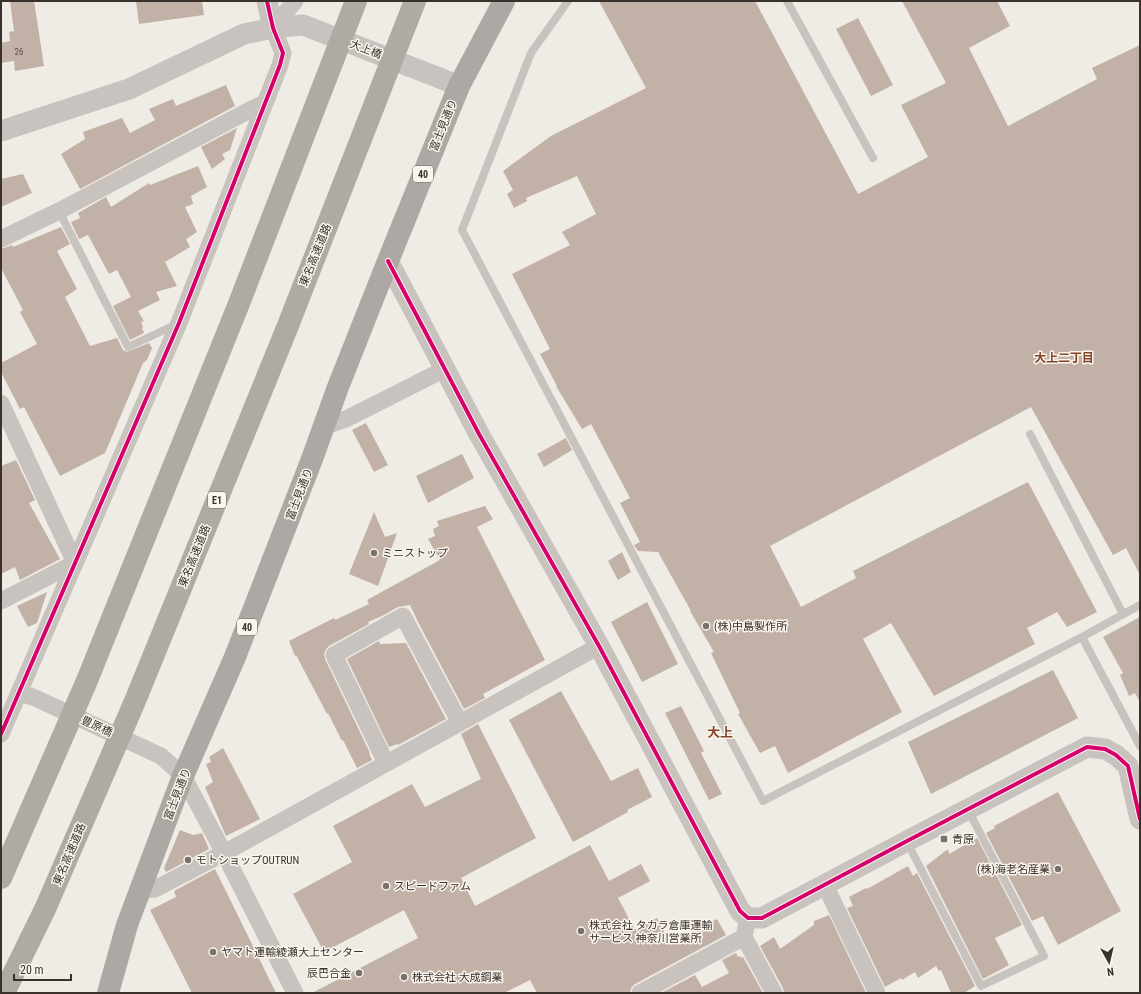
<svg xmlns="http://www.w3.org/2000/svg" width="1141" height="994" font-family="'Roboto Condensed','Noto Sans JP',sans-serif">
<rect width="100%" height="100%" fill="#efebe5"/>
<path fill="#c2b1a7" d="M 10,1 L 34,1 L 44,66 L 15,71 L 14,61 L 1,63 L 1,43 L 10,41 L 9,32 L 14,31 Z
M 136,1 L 202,1 L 204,15 L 139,24 Z
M 599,1 L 755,1 L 858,194 L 928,157 L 901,105 L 946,83 L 902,1 L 997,1 L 1010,26 L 969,48 L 1008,126 L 1097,79 L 1092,68 L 1140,45 L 1140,575 L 1126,548 L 1113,555 L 1031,407 L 770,546 L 801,607 L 856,578 L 853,571 L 1028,482 L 1097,612 L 1067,627 L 1057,612 L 1027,628 L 1035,644 L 934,696 L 891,623 L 863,639 L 902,712 L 788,773 L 775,746 L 760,753 L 738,714 L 740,713 L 711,653 L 714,652 L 690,611 L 691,611 L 658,552 L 638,551 L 634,545 L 640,542 L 620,503 L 630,498 L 591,424 L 582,429 L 556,386 L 557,386 L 540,354 L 550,349 L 512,274 L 570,245 L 562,232 L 596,214 L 577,176 L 526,198 L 527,201 L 514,208 L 507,194 L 513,190 L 503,171 L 551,136 L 646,88 Z
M 858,18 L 893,85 L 871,96 L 836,29 Z
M 226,85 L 235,106 L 80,189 L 61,154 L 85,139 L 83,132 L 122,118 L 130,133 L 155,120 L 149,109 L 173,99 L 176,106 Z
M 237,128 L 230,150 L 222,154 L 225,159 L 212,169 L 201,147 Z
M 198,166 L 207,187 L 191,196 L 193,204 L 185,207 L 197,232 L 186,239 L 190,247 L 165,262 L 177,286 L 156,292 L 160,300 L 138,311 L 144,321 L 141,322 L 143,327 L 142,328 L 144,333 L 130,340 L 113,306 L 131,297 L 117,270 L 109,274 L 88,235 L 79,239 L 71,222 L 80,218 L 78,213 L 106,197 L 111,207 L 149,183 L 150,185 Z
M 23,174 L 32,193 L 1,207 L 1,179 Z
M 61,227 L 70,244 L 57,251 L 77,289 L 65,297 L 90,346 L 117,338 L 123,350 L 127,352 L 149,343 L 152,348 L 147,360 L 143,363 L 105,453 L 60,476 L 24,407 L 20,409 L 1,372 L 1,363 L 37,344 L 20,312 L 23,310 L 1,268 L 1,249 L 12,245 L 13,247 Z
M 366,423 L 388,465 L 374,472 L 352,430 Z
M 566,438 L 572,450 L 544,467 L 537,454 Z
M 462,454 L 474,478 L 428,503 L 416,476 Z
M 16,460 L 35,500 L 29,503 L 60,559 L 20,580 L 15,567 L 1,574 L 1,466 Z
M 485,506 L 493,519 L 477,527 L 545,660 L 483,694 L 485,698 L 464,709 L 419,624 L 410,605 L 398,607 L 384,615 L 368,622 L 369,624 L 329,646 L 326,649 L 324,654 L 325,659 L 370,753 L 369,753 L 372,760 L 357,768 L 343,740 L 342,741 L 328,713 L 327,714 L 296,655 L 295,656 L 289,641 L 334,618 L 335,620 L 369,604 L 367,600 L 440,560 L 428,539 L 435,536 L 433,529 L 439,526 L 437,521 Z
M 374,512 L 385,537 L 397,533 L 378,586 L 349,574 Z
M 622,552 L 631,572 L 618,580 L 608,561 Z
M 47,592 L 37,623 L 28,627 L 17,606 Z
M 647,602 L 678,664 L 642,682 L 611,622 Z
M 1140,617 L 1140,702 L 1135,693 L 1129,696 L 1120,675 L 1123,673 L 1103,637 Z
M 379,641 L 380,644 L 406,643 L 446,719 L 398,745 L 398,744 L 389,747 L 347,659 Z
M 1053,670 L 1078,718 L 931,794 L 908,742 Z
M 561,691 L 611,781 L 638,768 L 652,797 L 627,810 L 628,812 L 573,842 L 509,720 Z
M 681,706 L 704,751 L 701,753 L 722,794 L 709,800 L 665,713 Z
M 478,724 L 536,838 L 461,878 L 475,906 L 590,845 L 609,881 L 641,864 L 650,881 L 618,898 L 635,930 L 657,918 L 670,943 L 717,919 L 726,935 L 635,984 L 631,988 L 630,993 L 537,993 L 530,980 L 504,993 L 312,993 L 418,938 L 404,910 L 324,952 L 293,894 L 352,862 L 333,826 L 412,784 L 425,807 L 481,779 L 461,734 Z
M 223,748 L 260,819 L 226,836 L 205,787 L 213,782 L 206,764 L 211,762 L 209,757 Z
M 1058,792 L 1121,911 L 1058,945 L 1043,916 L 1032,921 L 986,833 L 995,828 L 994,826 Z
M 180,830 L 193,835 L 202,833 L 209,849 L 166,872 L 164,868 Z
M 977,838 L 1022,925 L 995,938 L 1009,965 L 983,979 L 926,866 L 948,849 L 949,854 Z
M 908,866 L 913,876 L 917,873 L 975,986 L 964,993 L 951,993 L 941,970 L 939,971 L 936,966 L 918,978 L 915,972 L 902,980 L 901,978 L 885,987 L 847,908 L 853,906 L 849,897 L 866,888 L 867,889 Z
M 215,869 L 276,993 L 192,993 L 150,910 L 176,897 L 174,891 Z
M 829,915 L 866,993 L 784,993 L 783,988 L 760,946 L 774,937 L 780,949 L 814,925 L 814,921 Z
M 736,953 L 738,957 L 740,956 L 741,958 L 743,957 L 763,993 L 661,993 L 695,975 L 702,987 L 729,973 L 722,960 Z"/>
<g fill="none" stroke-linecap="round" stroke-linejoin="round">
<path stroke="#c8c3be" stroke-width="8" d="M 568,1 L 531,53 L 462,230 L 763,801 L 1082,637
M 787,1 L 873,158
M 59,211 L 128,347 L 177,324
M 1030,434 L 1123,614
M 1140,605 L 1082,637 L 1140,746
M 907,842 L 981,986 L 1044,956 L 968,810"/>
<path stroke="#c8c3be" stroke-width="17" d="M 1,239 L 59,211 L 246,112 L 265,103
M 1,403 L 75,563
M 323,427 L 346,419 L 445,369
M 1,601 L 75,563
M 19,693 L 33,697 L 161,756 L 183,776 L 224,853 L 295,993
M 1,734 L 179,323 L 280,65 L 283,53 L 273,28 L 295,1
M 386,763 L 334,655 L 403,616 L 460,723
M 825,885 L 877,993
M 140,890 L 155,889 L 224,853 L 599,646
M 746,927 L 744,937 L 774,993
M 640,993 L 744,937"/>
<path stroke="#c8c3be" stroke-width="21" d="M 267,1 L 273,28
M 1,131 L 129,89 L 244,34 L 273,28 L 303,25 L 437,77 L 459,86
M 388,261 L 479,434 L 599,646 L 740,911 L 748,918 L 762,918 L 907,841 L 1087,747 L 1105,749 L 1116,755 L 1128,766 L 1140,819"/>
<path stroke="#ada8a3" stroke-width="22" d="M 108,993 L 127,925 L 183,776 L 235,657 L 312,459 L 338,387 L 388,261 L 459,86 L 504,1"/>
<path stroke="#aeaaa4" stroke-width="22" d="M 1,878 L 86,683 L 238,306 L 356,1
M 4,993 L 46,907 L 135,701 L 287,328 L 415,1"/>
<defs>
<path id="cycleway" d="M 388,261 L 479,434 L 599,646 L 740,911 L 748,918 L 762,918 L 907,841 L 1087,747 L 1105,749 L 1116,755 L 1128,766 L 1140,819
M 1,734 L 179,323 L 280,65 L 283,53 L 273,28 L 267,1"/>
</defs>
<use href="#cycleway" stroke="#faf5ee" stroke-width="6"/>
<use href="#cycleway" stroke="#d6006c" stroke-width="4"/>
</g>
<g fill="#79726c" stroke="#faf5ee" stroke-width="1.5">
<circle cx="374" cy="553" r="4"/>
<circle cx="706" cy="626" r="4"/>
<rect x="940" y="835" width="8" height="8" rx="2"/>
<circle cx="188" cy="860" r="4"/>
<circle cx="1058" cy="869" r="4"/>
<circle cx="386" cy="886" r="4"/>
<circle cx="581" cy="931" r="4"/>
<circle cx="213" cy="952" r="4"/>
<circle cx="359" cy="973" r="4"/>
<circle cx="404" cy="977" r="4"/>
</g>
<g text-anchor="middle" stroke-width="3" stroke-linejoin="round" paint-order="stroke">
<g font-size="9" fill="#5b514a">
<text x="19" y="55">26</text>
</g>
<g fill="#faf5ee" stroke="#736c66" stroke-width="1">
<rect x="413" y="166" width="20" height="16" rx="3"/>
<rect x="208" y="492" width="18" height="16" rx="3"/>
<rect x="237" y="619" width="20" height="16" rx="3"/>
</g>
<g font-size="10" font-weight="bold" fill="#39312b">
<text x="423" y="178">40</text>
<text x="217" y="504">E1</text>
<text x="247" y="631">40</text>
</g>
<g font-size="11" fill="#39312b" stroke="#faf5ee">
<text transform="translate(366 49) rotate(21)" y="4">大上橋</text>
<text transform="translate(443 125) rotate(-68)" y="4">富士見通り</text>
<text transform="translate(315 255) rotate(-68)" y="4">東名高速道路</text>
<text transform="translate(299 494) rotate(-69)" y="4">富士見通り</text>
<text transform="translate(194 556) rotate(-68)" y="4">東名高速道路</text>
<text transform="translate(97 726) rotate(25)" y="4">豊原橋</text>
<text transform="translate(177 794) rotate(-69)" y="4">富士見通り</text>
<text transform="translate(69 854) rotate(-67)" y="4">東名高速道路</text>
</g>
<g font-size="11" fill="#39312b" stroke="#faf5ee" text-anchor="start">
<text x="382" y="557">ミニストップ</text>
<text x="714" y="630">(株)中島製作所</text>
<text x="952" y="843">青原</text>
<text x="196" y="864">モトショップOUTRUN</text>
<text x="1050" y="873" text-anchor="end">(株)海老名産業</text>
<text x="394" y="890">スピードファム</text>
<text x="589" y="929">株式会社 タカラ倉庫運輸<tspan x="589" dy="13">サービス 神奈川営業所</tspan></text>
<text x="221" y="956">ヤマト運輸綾瀬大上センター</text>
<text x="351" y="977" text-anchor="end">辰巴合金</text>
<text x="412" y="981">株式会社 大成鋼業</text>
</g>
<g font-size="12" font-weight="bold" fill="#864527" stroke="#faf5ee">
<text x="1064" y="362">大上二丁目</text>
</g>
<g font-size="13" font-weight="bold" fill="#864527" stroke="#faf5ee">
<text x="720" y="737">大上</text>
</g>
</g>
<rect width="1141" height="994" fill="none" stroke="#39312b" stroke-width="4"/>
<g transform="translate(1109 962) rotate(172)" stroke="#faf5ee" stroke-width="3" paint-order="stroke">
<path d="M0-3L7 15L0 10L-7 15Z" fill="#39312b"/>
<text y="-6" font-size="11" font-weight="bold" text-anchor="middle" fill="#39312b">N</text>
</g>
<path d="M14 974v6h57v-6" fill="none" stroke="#39312b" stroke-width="2"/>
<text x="20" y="974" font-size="12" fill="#39312b" stroke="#faf5ee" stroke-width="3" paint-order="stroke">20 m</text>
</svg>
